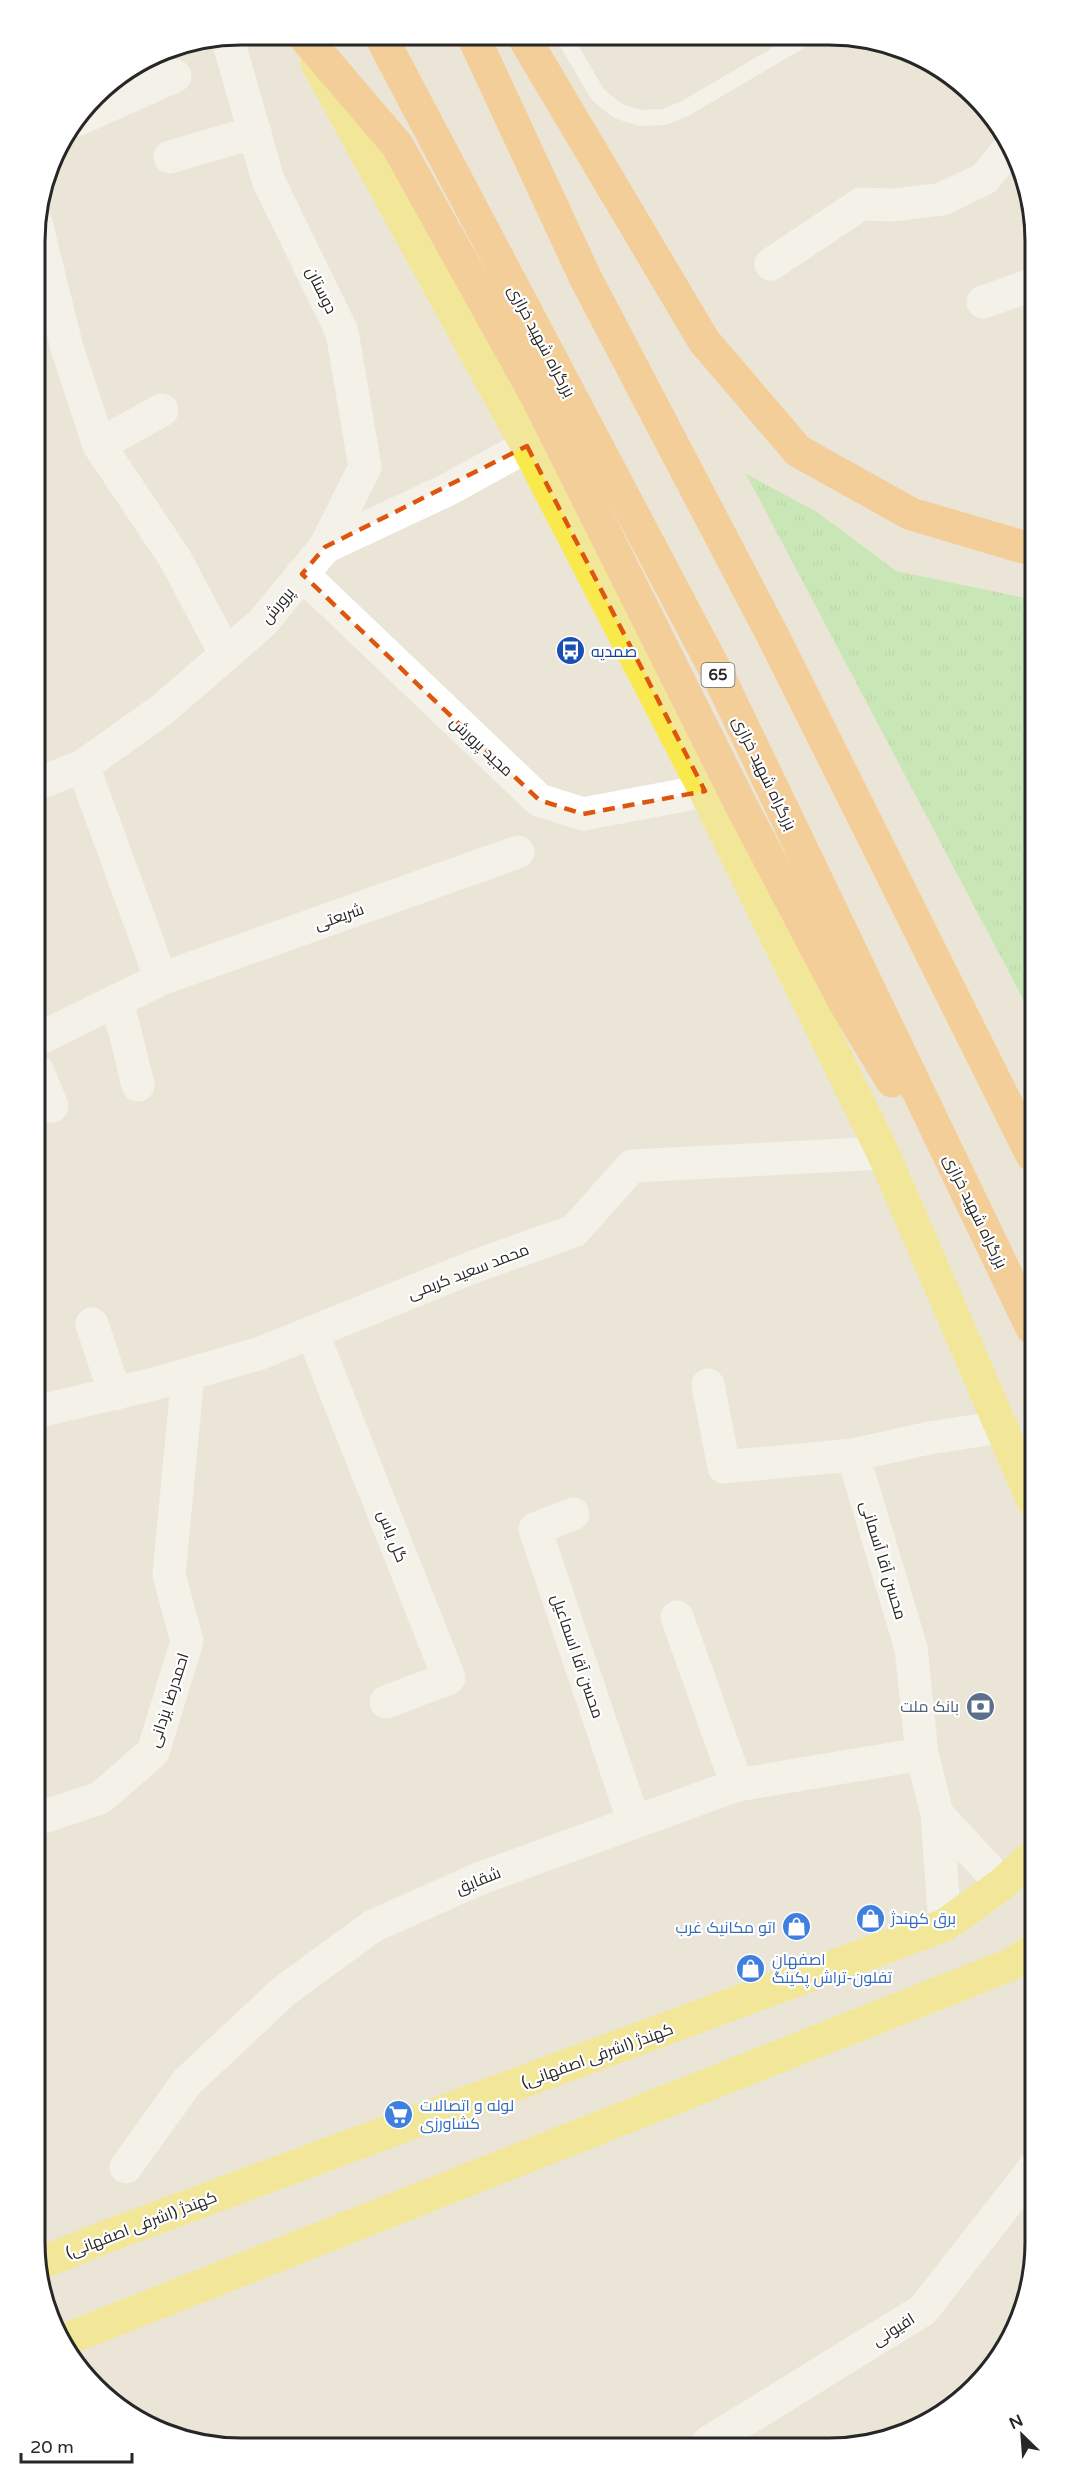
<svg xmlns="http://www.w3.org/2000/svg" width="1070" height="2483" font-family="'Varela Round',Cairo,sans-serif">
<defs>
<pattern id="grass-tufts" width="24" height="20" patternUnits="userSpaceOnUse" patternTransform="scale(1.5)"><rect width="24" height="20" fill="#a1e78e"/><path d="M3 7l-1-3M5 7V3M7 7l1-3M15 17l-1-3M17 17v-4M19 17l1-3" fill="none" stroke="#8bc67a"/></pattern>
</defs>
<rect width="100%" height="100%" fill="#ebe5d7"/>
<path fill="url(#grass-tufts)" d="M 746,474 L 817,512 L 896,571 L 1030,599 L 1031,1014 Z"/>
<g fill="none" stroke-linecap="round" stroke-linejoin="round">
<path stroke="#fff" stroke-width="16" d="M 564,37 L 598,95 L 618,111 L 640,118 L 664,117 L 686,108 L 805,38"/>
<path stroke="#fff" stroke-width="33" d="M 234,36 L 230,47 L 268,180 L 342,332 L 365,467 L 325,547
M 79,119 L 175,76
M 170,157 L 255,132
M 36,223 L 67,348 L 99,445 L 176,560 L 226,655
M 771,264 L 861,204 L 894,205 L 942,199 L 984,179 L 1007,151
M 983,302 L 1029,286
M 99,445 L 162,410
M 302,574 L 539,800 L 583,814 L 705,791
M 37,784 L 83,766 L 163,709 L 262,623 L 325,547 L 447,490 L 527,446
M 161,979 L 518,852
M 117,1000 L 138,1085
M 38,1039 L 161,979 L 83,766
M 38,1072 L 52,1106
M 92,1324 L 115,1394
M 312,1332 L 449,1678 L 386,1702
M 708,1385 L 724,1467 L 853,1455
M 39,1411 L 150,1385 L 261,1353 L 478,1265 L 574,1231 L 632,1166 L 883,1153
M 573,1514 L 535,1529 L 634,1822
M 677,1617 L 737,1785
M 937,1814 L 922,1754 L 911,1648 L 853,1455 L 929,1438 L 1001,1427
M 40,1818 L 100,1798 L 153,1752 L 187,1641 L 169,1575 L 188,1374
M 945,1925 L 937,1814 L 1002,1884
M 126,2167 L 187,2082 L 284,1991 L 373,1926 L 481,1878 L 737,1785 L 922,1754
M 709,2442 L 923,2310 L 1035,2167"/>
<path stroke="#fae94d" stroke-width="33" d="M 317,63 L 527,446 L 705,791 L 883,1153 L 1033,1501
M 41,2263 L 105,2237 L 945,1925 L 1002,1884 L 1034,1855
M 67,2339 L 1012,1964 L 1034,1950"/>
<path stroke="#ffb24e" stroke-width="33" d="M 303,35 L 397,145 L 538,399 L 742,807 L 846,1005 L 892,1081
M 380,35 L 719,677 L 1032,1328
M 473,36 L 585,277 L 773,636 L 1032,1155
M 523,36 L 704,341 L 798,451 L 911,514 L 1030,549"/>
</g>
<path d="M0 0H1070V2483H0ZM 527,446 L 705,791 L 583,814 L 539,800 L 302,574 L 325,547 Z" fill="#ebe5d7" fill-opacity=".55" fill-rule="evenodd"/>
<path fill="none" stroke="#de560d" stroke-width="4.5" stroke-dasharray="12 8" stroke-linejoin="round" d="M 527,446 L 705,791 L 583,814 L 539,800 L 302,574 L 325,547 Z"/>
<defs>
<symbol id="bus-disc" viewBox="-11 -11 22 22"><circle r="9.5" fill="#1a4fb4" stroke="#fff"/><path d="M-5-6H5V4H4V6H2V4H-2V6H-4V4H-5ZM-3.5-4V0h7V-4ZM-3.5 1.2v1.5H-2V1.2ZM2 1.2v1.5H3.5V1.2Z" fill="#fff"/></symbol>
<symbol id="bank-disc" viewBox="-11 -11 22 22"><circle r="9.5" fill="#5c6f8a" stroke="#fff"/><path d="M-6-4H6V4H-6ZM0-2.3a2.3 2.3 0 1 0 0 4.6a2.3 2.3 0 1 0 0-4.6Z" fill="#fff"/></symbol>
<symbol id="shop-disc" viewBox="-11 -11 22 22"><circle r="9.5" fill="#3f7fe0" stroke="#fff"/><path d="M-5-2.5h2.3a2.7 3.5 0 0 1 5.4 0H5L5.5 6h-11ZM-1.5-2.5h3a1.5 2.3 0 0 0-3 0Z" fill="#fff"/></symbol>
<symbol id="supermarket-disc" viewBox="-11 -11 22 22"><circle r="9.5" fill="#3f7fe0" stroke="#fff"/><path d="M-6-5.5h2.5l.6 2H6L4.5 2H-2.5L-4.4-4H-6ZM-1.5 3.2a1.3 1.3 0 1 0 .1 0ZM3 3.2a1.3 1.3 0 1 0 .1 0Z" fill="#fff"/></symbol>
</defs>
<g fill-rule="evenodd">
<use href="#bus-disc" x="554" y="634" width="33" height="33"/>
<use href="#bank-disc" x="964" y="1690" width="33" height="33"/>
<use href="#shop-disc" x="854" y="1902" width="33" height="33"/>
<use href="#shop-disc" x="780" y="1910" width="33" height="33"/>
<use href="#shop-disc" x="734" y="1952" width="33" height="33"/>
<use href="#supermarket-disc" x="382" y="2098" width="33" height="33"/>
</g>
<g text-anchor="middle" stroke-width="4.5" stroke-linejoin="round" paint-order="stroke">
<rect fill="#fff" stroke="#686868" stroke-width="1.5" x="701.5" y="663" width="33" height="24" rx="4.5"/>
<g font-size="15" font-weight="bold" fill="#272727">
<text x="718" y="680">65</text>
</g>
<g font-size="16" fill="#272727" stroke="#fff">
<text transform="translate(322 290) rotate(64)" y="6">دوستان</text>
<text transform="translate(542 341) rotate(62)" y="6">بزرگراه شهید خرازی</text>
<text transform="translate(277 605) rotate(-50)" y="6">پرورش</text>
<text transform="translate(482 746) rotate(43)" y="6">مجید پرورش</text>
<text transform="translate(765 773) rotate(64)" y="6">بزرگراه شهید خرازی</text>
<text transform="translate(339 916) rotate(-19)" y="6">شریعتی</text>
<text transform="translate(976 1211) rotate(64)" y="6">بزرگراه شهید خرازی</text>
<text transform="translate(468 1271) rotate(-21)" y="6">محمد سعید کریمی</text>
<text transform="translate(393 1536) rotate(68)" y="6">گل یاس</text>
<text transform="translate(884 1560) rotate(73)" y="6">محسن آقا آسمانی</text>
<text transform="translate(578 1656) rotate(71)" y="6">محسن آقا اسماعیل</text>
<text transform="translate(168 1700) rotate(-72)" y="6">احمدرضا یزدانی</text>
<text transform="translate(478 1880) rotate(-22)" y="6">شقایق</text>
<text transform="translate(597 2055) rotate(-20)" y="6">کهندژ (اشرفی اصفهانی)</text>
<text transform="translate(141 2224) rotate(-21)" y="6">کهندژ (اشرفی اصفهانی)</text>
<text transform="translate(893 2329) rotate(-32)" y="6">افیونی</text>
</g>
<g font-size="16" fill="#164399" stroke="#fff" text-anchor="start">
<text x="591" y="657">صمدیه</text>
</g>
<g font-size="16" fill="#4e5e75" stroke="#fff" text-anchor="end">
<text x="959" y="1712">بانک ملت</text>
</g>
<g font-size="16" fill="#366cbe" stroke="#fff" text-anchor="start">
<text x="891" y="1924">برق کهندژ</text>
<text x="776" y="1933" text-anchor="end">اتو مکانیک غرب</text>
<text x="772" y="1965">اصفهان<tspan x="772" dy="18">تفلون-تراش پکینگ</tspan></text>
<text x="420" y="2111">لوله و اتصالات<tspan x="420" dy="18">کشاورزی</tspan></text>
</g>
</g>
<path d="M0 0H1070V2483H0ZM241 45H829A196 196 0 0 1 1025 241V2242A196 196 0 0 1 829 2438H241A196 196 0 0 1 45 2242V241A196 196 0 0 1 241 45Z" fill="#fff" fill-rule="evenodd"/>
<path fill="none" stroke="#272727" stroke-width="3" d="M241 45H829A196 196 0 0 1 1025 241V2242A196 196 0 0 1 829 2438H241A196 196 0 0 1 45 2242V241A196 196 0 0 1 241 45Z"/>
<g transform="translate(1022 2435) rotate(335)" stroke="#ffffff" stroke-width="4.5" paint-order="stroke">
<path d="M0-4.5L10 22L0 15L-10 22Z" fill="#272727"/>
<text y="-9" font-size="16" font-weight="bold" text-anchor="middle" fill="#272727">N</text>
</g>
<path d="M21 2453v9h111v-9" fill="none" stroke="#272727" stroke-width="3"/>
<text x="30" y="2453" font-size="18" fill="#272727" stroke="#ffffff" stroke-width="4.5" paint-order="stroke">20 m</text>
</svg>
